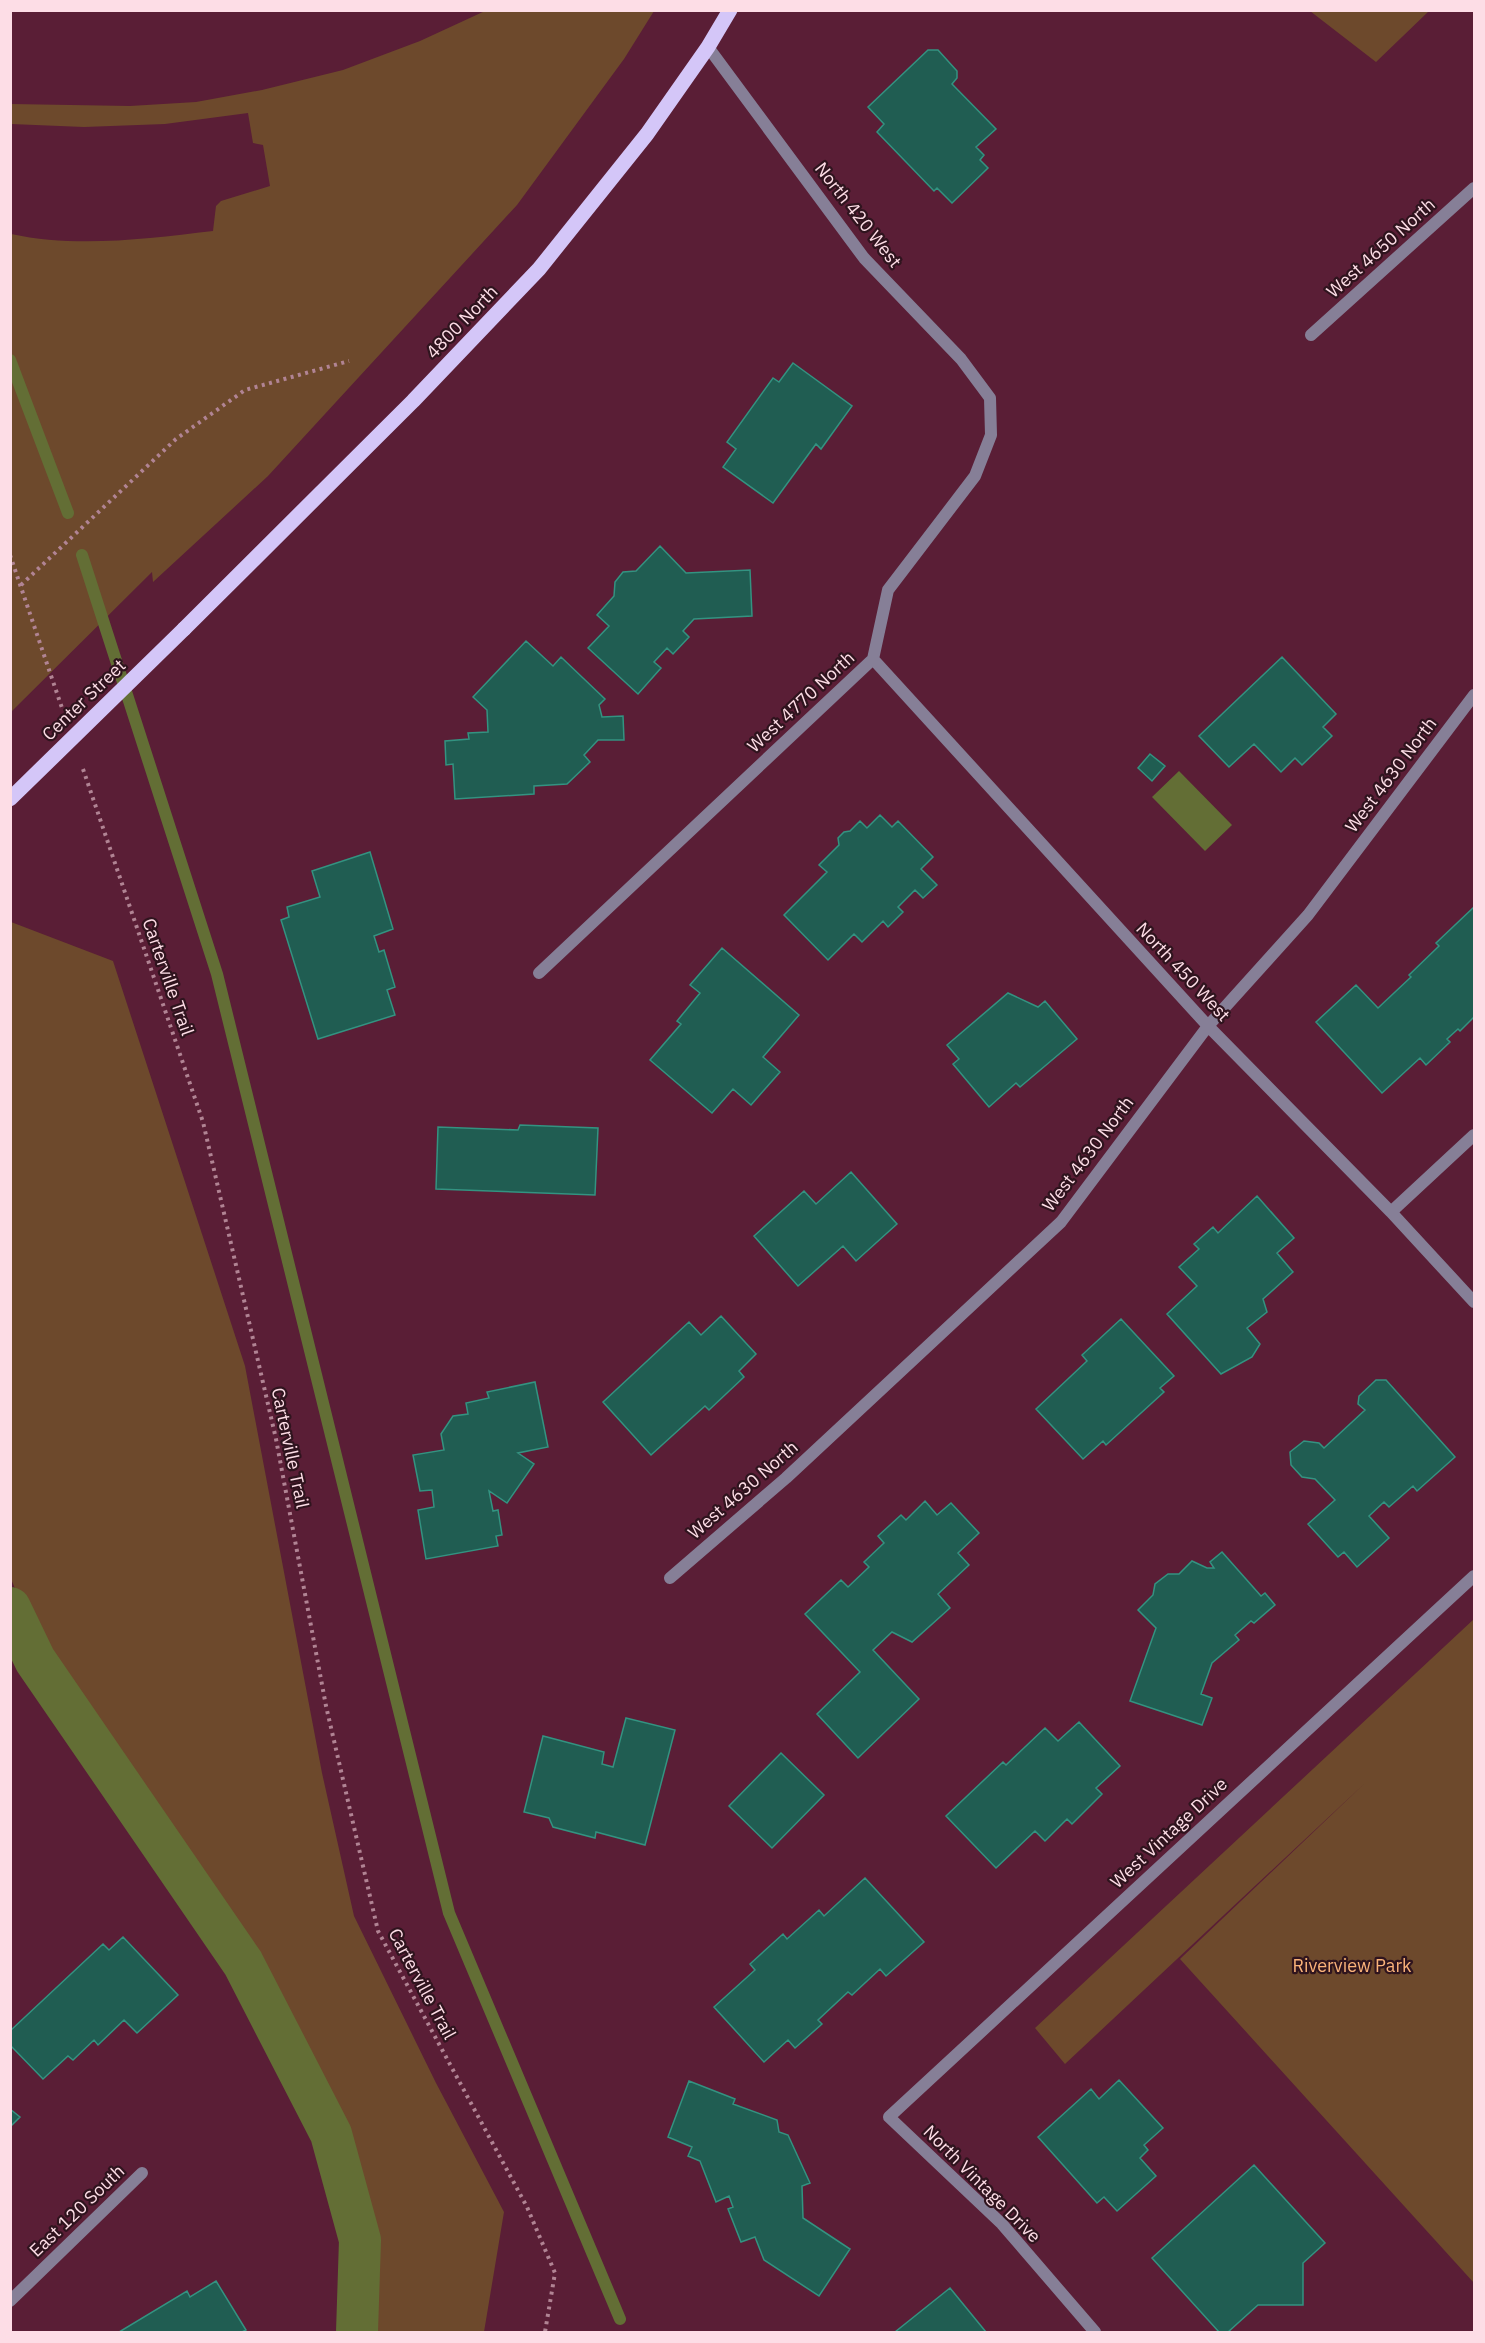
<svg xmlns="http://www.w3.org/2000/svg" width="1485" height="2343" font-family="'IBM Plex Sans',sans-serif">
<rect width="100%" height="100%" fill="#5a1e36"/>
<path fill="#6d492c" d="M 485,11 L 654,11 L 624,59 L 517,205 L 268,476 L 153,582 L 152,572 L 11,712 L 11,234 C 76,248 146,239 213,231 L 216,206 L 221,201 L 270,186 L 263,145 L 253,143 L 248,113 L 165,124 L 84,127 L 11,124 L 11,104 L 130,106 L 196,102 L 262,90 L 343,70 L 420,41 Z
M 1310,11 L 1429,11 L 1376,62 Z
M 11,922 L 113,961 L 245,1366 L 322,1773 L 354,1916 L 436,2083 L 504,2212 L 484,2332 L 367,2332 L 371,2233 L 317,2087 L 173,1842 L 43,1655 L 11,1579 Z
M 1474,1619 L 1474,2283 L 1180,1959 L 1365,1783 L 1065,2064 L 1035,2028 Z"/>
<path fill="#636e35" d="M 1179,771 L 1232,825 L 1205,851 L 1152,797 Z"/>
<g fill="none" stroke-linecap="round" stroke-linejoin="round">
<path stroke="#636e35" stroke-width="12" d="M 10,360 L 68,513
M 82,555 L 217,974 L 449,1913 L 620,2319"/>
<path stroke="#636e35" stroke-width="42" d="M 10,1608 L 35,1660 L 243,1963 L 331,2134 L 360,2240 L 357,2332"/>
</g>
<path fill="#205d52" stroke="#339381" stroke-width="1.5" d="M 928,50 L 938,50 L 957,71 L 957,78 L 952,84 L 996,129 L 976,147 L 984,155 L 980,160 L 988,168 L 952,203 L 937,188 L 934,191 L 877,132 L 884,124 L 868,107 Z
M 793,363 L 852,406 L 821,449 L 816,444 L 773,503 L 723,467 L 736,449 L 727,442 L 773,378 L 779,382 Z
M 660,546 L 686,573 L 750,570 L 752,616 L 694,619 L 683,631 L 689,637 L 673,654 L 667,648 L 654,662 L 661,668 L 638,694 L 588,648 L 609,626 L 597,615 L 614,596 L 615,582 L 623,572 L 636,571 Z
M 526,641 L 553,666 L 561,657 L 605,699 L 599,705 L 602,717 L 623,716 L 624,740 L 598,740 L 584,755 L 590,762 L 567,784 L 534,786 L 534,794 L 455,799 L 453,764 L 446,765 L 445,741 L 469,739 L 468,733 L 488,732 L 487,710 L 473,697 Z
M 1282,657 L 1336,714 L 1323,727 L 1332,736 L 1302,765 L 1295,758 L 1281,772 L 1254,744 L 1229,767 L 1199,736 Z
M 1150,754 L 1165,766 L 1152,781 L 1138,768 Z
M 880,815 L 892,827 L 898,821 L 933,857 L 921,869 L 937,885 L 923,898 L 915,890 L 898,907 L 903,912 L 888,927 L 883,921 L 862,942 L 854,934 L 828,960 L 784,915 L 827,872 L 819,865 L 839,845 L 838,838 L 844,832 L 850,831 L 860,821 L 867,828 Z
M 370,852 L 393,929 L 374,936 L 379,952 L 384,950 L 395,987 L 387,990 L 395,1015 L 318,1039 L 281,920 L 289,917 L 287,907 L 320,897 L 312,871 Z
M 1474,907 L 1474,1017 L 1460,1031 L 1458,1029 L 1447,1039 L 1450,1042 L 1426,1065 L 1420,1058 L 1382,1093 L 1316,1022 L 1356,985 L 1378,1008 L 1411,977 L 1409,975 L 1439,946 L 1436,943 Z
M 722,948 L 799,1015 L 763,1057 L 780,1072 L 751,1105 L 733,1089 L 712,1113 L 650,1060 L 681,1024 L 677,1021 L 700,993 L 690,985 Z
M 1008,993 L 1038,1007 L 1045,1001 L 1077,1039 L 1020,1087 L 1016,1083 L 989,1107 L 953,1064 L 959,1059 L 947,1045 Z
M 520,1125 L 598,1128 L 595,1195 L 436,1189 L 438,1127 L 518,1130 Z
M 851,1172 L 897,1224 L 856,1261 L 843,1246 L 798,1286 L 754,1236 L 804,1191 L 816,1204 Z
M 1257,1196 L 1294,1238 L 1277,1253 L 1293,1272 L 1263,1299 L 1267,1312 L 1247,1328 L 1260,1344 L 1252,1357 L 1221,1374 L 1167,1314 L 1197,1286 L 1179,1267 L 1199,1249 L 1194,1244 L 1213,1227 L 1218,1233 Z
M 721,1316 L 756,1354 L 739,1371 L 744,1377 L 709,1410 L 705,1406 L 651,1455 L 603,1402 L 689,1322 L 701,1335 Z
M 1121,1319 L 1174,1376 L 1160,1388 L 1164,1392 L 1106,1445 L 1103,1441 L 1083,1459 L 1036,1409 L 1087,1361 L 1082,1355 Z
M 1376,1380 L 1386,1380 L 1455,1457 L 1417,1491 L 1413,1486 L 1389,1507 L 1384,1502 L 1369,1516 L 1389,1538 L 1357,1567 L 1344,1552 L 1338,1557 L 1308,1524 L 1335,1500 L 1315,1479 L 1302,1477 L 1291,1465 L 1290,1452 L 1304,1441 L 1319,1443 L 1324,1448 L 1365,1410 L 1358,1404 L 1359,1396 Z
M 535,1382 L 548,1447 L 518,1453 L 534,1464 L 507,1503 L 489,1491 L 493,1511 L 498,1510 L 502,1535 L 496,1536 L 498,1546 L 426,1559 L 418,1510 L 434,1507 L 432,1490 L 420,1491 L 413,1455 L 444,1450 L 441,1434 L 453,1416 L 468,1414 L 466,1403 L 489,1398 L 487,1392 Z
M 925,1501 L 937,1515 L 951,1503 L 979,1533 L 958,1553 L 969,1565 L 938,1594 L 950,1608 L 912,1642 L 892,1632 L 873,1650 L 919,1699 L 858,1758 L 817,1714 L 860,1672 L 805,1614 L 841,1580 L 848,1587 L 869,1567 L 864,1562 L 884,1543 L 878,1536 L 901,1515 L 906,1520 Z
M 1222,1552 L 1261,1596 L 1265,1593 L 1275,1605 L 1254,1623 L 1251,1621 L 1235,1635 L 1239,1640 L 1212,1663 L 1201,1694 L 1212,1698 L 1202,1725 L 1130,1701 L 1156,1628 L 1138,1610 L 1153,1595 L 1155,1584 L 1168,1574 L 1179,1574 L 1192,1561 L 1207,1568 L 1214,1568 L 1210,1562 Z
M 626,1718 L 675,1730 L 645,1845 L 596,1832 L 595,1838 L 553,1827 L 549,1818 L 524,1812 L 543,1736 L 604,1752 L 602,1764 L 613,1767 Z
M 1079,1722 L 1120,1766 L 1096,1788 L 1102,1794 L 1072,1824 L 1067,1819 L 1045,1841 L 1035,1831 L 996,1868 L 946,1816 L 1003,1762 L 1006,1765 L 1045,1728 L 1058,1741 Z
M 781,1753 L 824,1795 L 772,1848 L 729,1806 Z
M 865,1878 L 924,1942 L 886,1976 L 880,1969 L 852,1995 L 848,1992 L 818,2020 L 822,2024 L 795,2048 L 788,2040 L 764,2062 L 714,2007 L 755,1970 L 750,1964 L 783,1934 L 787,1939 L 819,1910 L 824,1916 Z
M 123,1937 L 178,1995 L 137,2033 L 124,2020 L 98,2045 L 94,2040 L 73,2060 L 68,2056 L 43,2079 L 10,2045 L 10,2031 L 103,1944 L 109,1950 Z
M 1119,2080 L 1163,2128 L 1144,2145 L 1148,2150 L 1140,2158 L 1156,2176 L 1117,2211 L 1104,2197 L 1097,2203 L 1038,2137 L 1091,2089 L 1099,2099 Z
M 689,2081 L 735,2099 L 733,2104 L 777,2120 L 779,2132 L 788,2135 L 810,2183 L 802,2186 L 803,2218 L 850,2249 L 819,2296 L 764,2260 L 755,2237 L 741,2242 L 728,2209 L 733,2207 L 729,2196 L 716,2202 L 700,2161 L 688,2156 L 692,2147 L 668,2137 Z
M 10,2109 L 20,2117 L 10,2127 Z
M 1254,2165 L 1325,2243 L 1303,2263 L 1303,2305 L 1258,2305 L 1228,2332 L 1219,2332 L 1152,2258 Z
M 216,2281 L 246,2330 L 242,2332 L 119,2332 L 187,2291 L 190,2297 Z
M 950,2288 L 986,2332 L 895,2332 Z"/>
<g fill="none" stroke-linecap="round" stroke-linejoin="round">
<path stroke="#b18494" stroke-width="4" stroke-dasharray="3 4.5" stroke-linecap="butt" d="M 10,555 L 62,708
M 21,585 L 176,439 L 245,390 L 349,361
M 83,769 L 203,1122 L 276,1439 L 326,1706 L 378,1931 L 527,2207 L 555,2273 L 545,2332"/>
<path stroke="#867f97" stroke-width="12" d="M 1311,335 L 1474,188
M 873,659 L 1208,1026 L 1391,1212 L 1474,1302
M 539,973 L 873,659 L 888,590 L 975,476 L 991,435 L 990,398 L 961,359 L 864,258 L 708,47
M 1391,1212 L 1474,1135
M 670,1578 L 786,1478 L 1061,1222 L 1208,1026 L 1308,915 L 1474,695
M 10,2301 L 142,2173
M 1095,2332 L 1002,2224 L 889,2117 L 1474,1576"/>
<path stroke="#d4c6f8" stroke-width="15" d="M 184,629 L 413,401 L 539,269 L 647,134 L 708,47 L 730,10"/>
<path stroke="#d4c6f8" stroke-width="15" d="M 10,799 L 184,629"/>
</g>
<g text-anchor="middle" stroke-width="4.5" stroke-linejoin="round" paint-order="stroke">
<g font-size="18" fill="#fddde6" stroke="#2f141e">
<text transform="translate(858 215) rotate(52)" y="6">North 420 West</text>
<text transform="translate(1381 248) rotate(-42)" y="6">West 4650 North</text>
<text transform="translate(462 322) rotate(-46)" y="6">4800 North</text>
<text transform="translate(84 700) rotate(-44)" y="6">Center Street</text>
<text transform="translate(801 702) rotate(-43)" y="6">West 4770 North</text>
<text transform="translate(1391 775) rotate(-53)" y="6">West 4630 North</text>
<text transform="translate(1183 972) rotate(47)" y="6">North 450 West</text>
<text transform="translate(168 977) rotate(71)" y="6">Carterville Trail</text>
<text transform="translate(1088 1154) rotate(-53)" y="6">West 4630 North</text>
<text transform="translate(290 1448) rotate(78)" y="6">Carterville Trail</text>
<text transform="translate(743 1490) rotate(-41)" y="6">West 4630 North</text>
<text transform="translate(1169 1833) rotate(-43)" y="6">West Vintage Drive</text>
<text transform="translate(422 1984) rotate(62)" y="6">Carterville Trail</text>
<text transform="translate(982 2184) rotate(45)" y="6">North Vintage Drive</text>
<text transform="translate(77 2211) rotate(-44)" y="6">East 120 South</text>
</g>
<g font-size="18" fill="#fbb37a" stroke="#2f141e">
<text x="1352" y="1972">Riverview Park</text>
</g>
</g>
<rect width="1485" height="2343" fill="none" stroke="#fddde6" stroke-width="24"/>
</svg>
